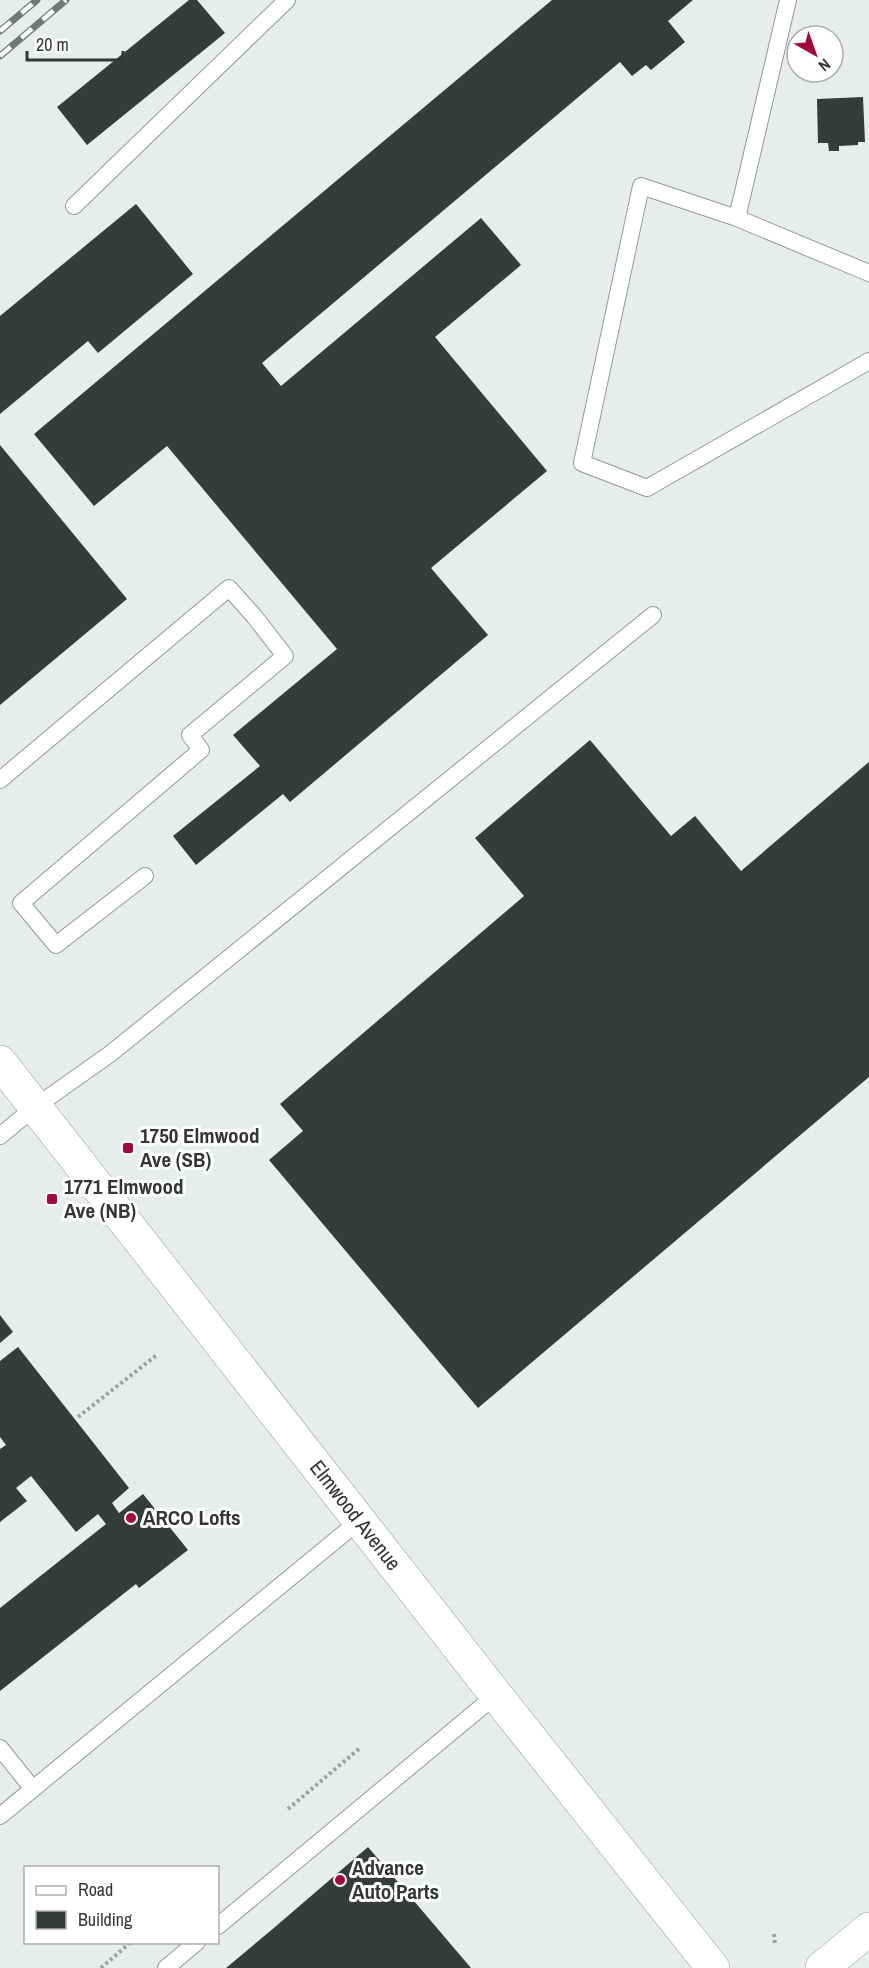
<svg xmlns="http://www.w3.org/2000/svg" width="869" height="1968" font-family="'Archivo Narrow',sans-serif">
<rect width="100%" height="100%" fill="#e7eded"/>
<path fill="#363b3b" d="M 189,0 L 197,0 L 225,33 L 87,145 L 57,107 Z
M 552,0 L 693,0 L 668,21 L 685,42 L 651,70 L 646,65 L 632,76 L 620,62 L 262,363 L 281,386 L 481,218 L 521,265 L 435,337 L 547,471 L 431,568 L 488,635 L 290,802 L 283,794 L 196,865 L 173,836 L 260,766 L 233,735 L 337,649 L 167,446 L 94,506 L 34,434 Z
M 863,97 L 865,142 L 858,142 L 858,145 L 839,146 L 839,151 L 829,151 L 828,143 L 818,143 L 817,99 Z
M 136,204 L 193,274 L 98,353 L 88,341 L 0,414 L 0,316 Z
M 0,445 L 127,599 L 0,705 Z
M 590,740 L 671,836 L 695,816 L 741,871 L 869,762 L 869,1077 L 478,1408 L 269,1160 L 303,1131 L 280,1104 L 524,896 L 475,838 Z
M 0,1315 L 13,1332 L 0,1343 Z
M 18,1347 L 129,1488 L 112,1503 L 119,1513 L 143,1494 L 188,1550 L 139,1588 L 136,1584 L 0,1691 L 0,1608 L 106,1524 L 98,1514 L 76,1532 L 31,1476 L 16,1488 L 27,1501 L 0,1522 L 0,1449 L 6,1445 L 0,1437 L 0,1361 Z
M 368,1847 L 471,1968 L 226,1968 L 275,1927 Z"/>
<g fill="none" stroke-linecap="round" stroke-linejoin="round">
<defs>
<path id="lane" d="M 788,0 L 737,218 L 869,273
M 74,206 L 287,0
M 737,218 L 641,186 L 582,463 L 647,488 L 869,361
M 0,780 L 229,588 L 254,616 L 285,656 L 190,735 L 201,750 L 21,903 L 56,945 L 145,876
M 0,1136 L 35,1107 L 110,1054 L 653,615
M 0,1748 L 33,1789
M 0,1816 L 359,1521
M 218,1926 L 496,1695
M 166,1968 L 197,1942"/>
<g id="secondary">
<path id="s1" d="M 0,1062 L 496,1695 L 713,1968"/>
<path d="M 822,1968 L 869,1929"/>
</g>
</defs>
<use href="#lane" stroke="#939898" stroke-width="18"/>
<use href="#secondary" stroke="#939898" stroke-width="34"/>
<path stroke="#9ca1a1" stroke-width="4" stroke-dasharray="3 3" stroke-linecap="butt" d="M 78,1417 L 158,1354
M 288,1809 L 360,1748
M 774,1934 L 775,1945
M 101,1968 L 131,1942"/>
<use href="#lane" stroke="#fff" stroke-width="16"/>
<use href="#secondary" stroke="#fff" stroke-width="33"/>
<defs>
<path id="rail" d="M 0,31 L 37,0
M 0,56 L 66,0"/>
</defs>
<use href="#rail" stroke="#737776" stroke-width="7"/>
<use href="#rail" stroke="#fff" stroke-width="4.5" stroke-dasharray="14" stroke-linecap="butt"/>
</g>
<g fill="#a4093d" stroke="#fff" stroke-width="2">
<rect x="122" y="1142" width="12" height="12" rx="3"/>
<rect x="46" y="1193" width="12" height="12" rx="3"/>
<circle cx="131" cy="1518" r="6"/>
<circle cx="340" cy="1880" r="6"/>
</g>
<g text-anchor="middle" stroke-width="6" stroke-linejoin="round" paint-order="stroke">
<g font-size="21" font-weight="bold" fill="#333635" stroke="#fff" text-anchor="start">
<text x="140" y="1143">1750 Elmwood<tspan x="140" dy="24">Ave (SB)</tspan></text>
<text x="64" y="1194">1771 Elmwood<tspan x="64" dy="24">Ave (NB)</tspan></text>
<text x="143" y="1525">ARCO Lofts</text>
<text x="352" y="1875">Advance<tspan x="352" dy="24">Auto Parts</tspan></text>
</g>
<g font-size="21" fill="#333635" stroke="#fff">
<text dy="7" stroke="none"><textPath href="#s1" startOffset="576">Elmwood Avenue</textPath></text>
</g>
</g>
<rect x="24" y="1866" width="195" height="78" fill="#ffffff" stroke="#adafae" stroke-width="1.5"/>
<rect x="36" y="1886" width="30" height="9" fill="#ffffff" stroke="#adafae" stroke-width="1.5"/>
<text x="78" y="1896" font-size="18" fill="#333635">Road</text>
<rect x="36" y="1911" width="30" height="18" fill="#363b3b" stroke="#adafae" stroke-width="1.5"/>
<text x="78" y="1926" font-size="18" fill="#333635">Building</text>
<g transform="translate(815 54) rotate(140)"><circle r="28" fill="#ffffff" stroke="#adafae" stroke-width="1.5"/>
<path d="M0-4.5L10 22L0 15L-10 22Z" fill="#a4093d"/>
<text y="-9" font-size="16" font-weight="bold" text-anchor="middle" fill="#333635">N</text>
</g>
<path d="M27 51v9h96v-9" fill="none" stroke="#333635" stroke-width="3"/>
<text x="36" y="51" font-size="18" fill="#333635" stroke="#ffffff" stroke-width="4.5" paint-order="stroke">20 m</text>
</svg>
